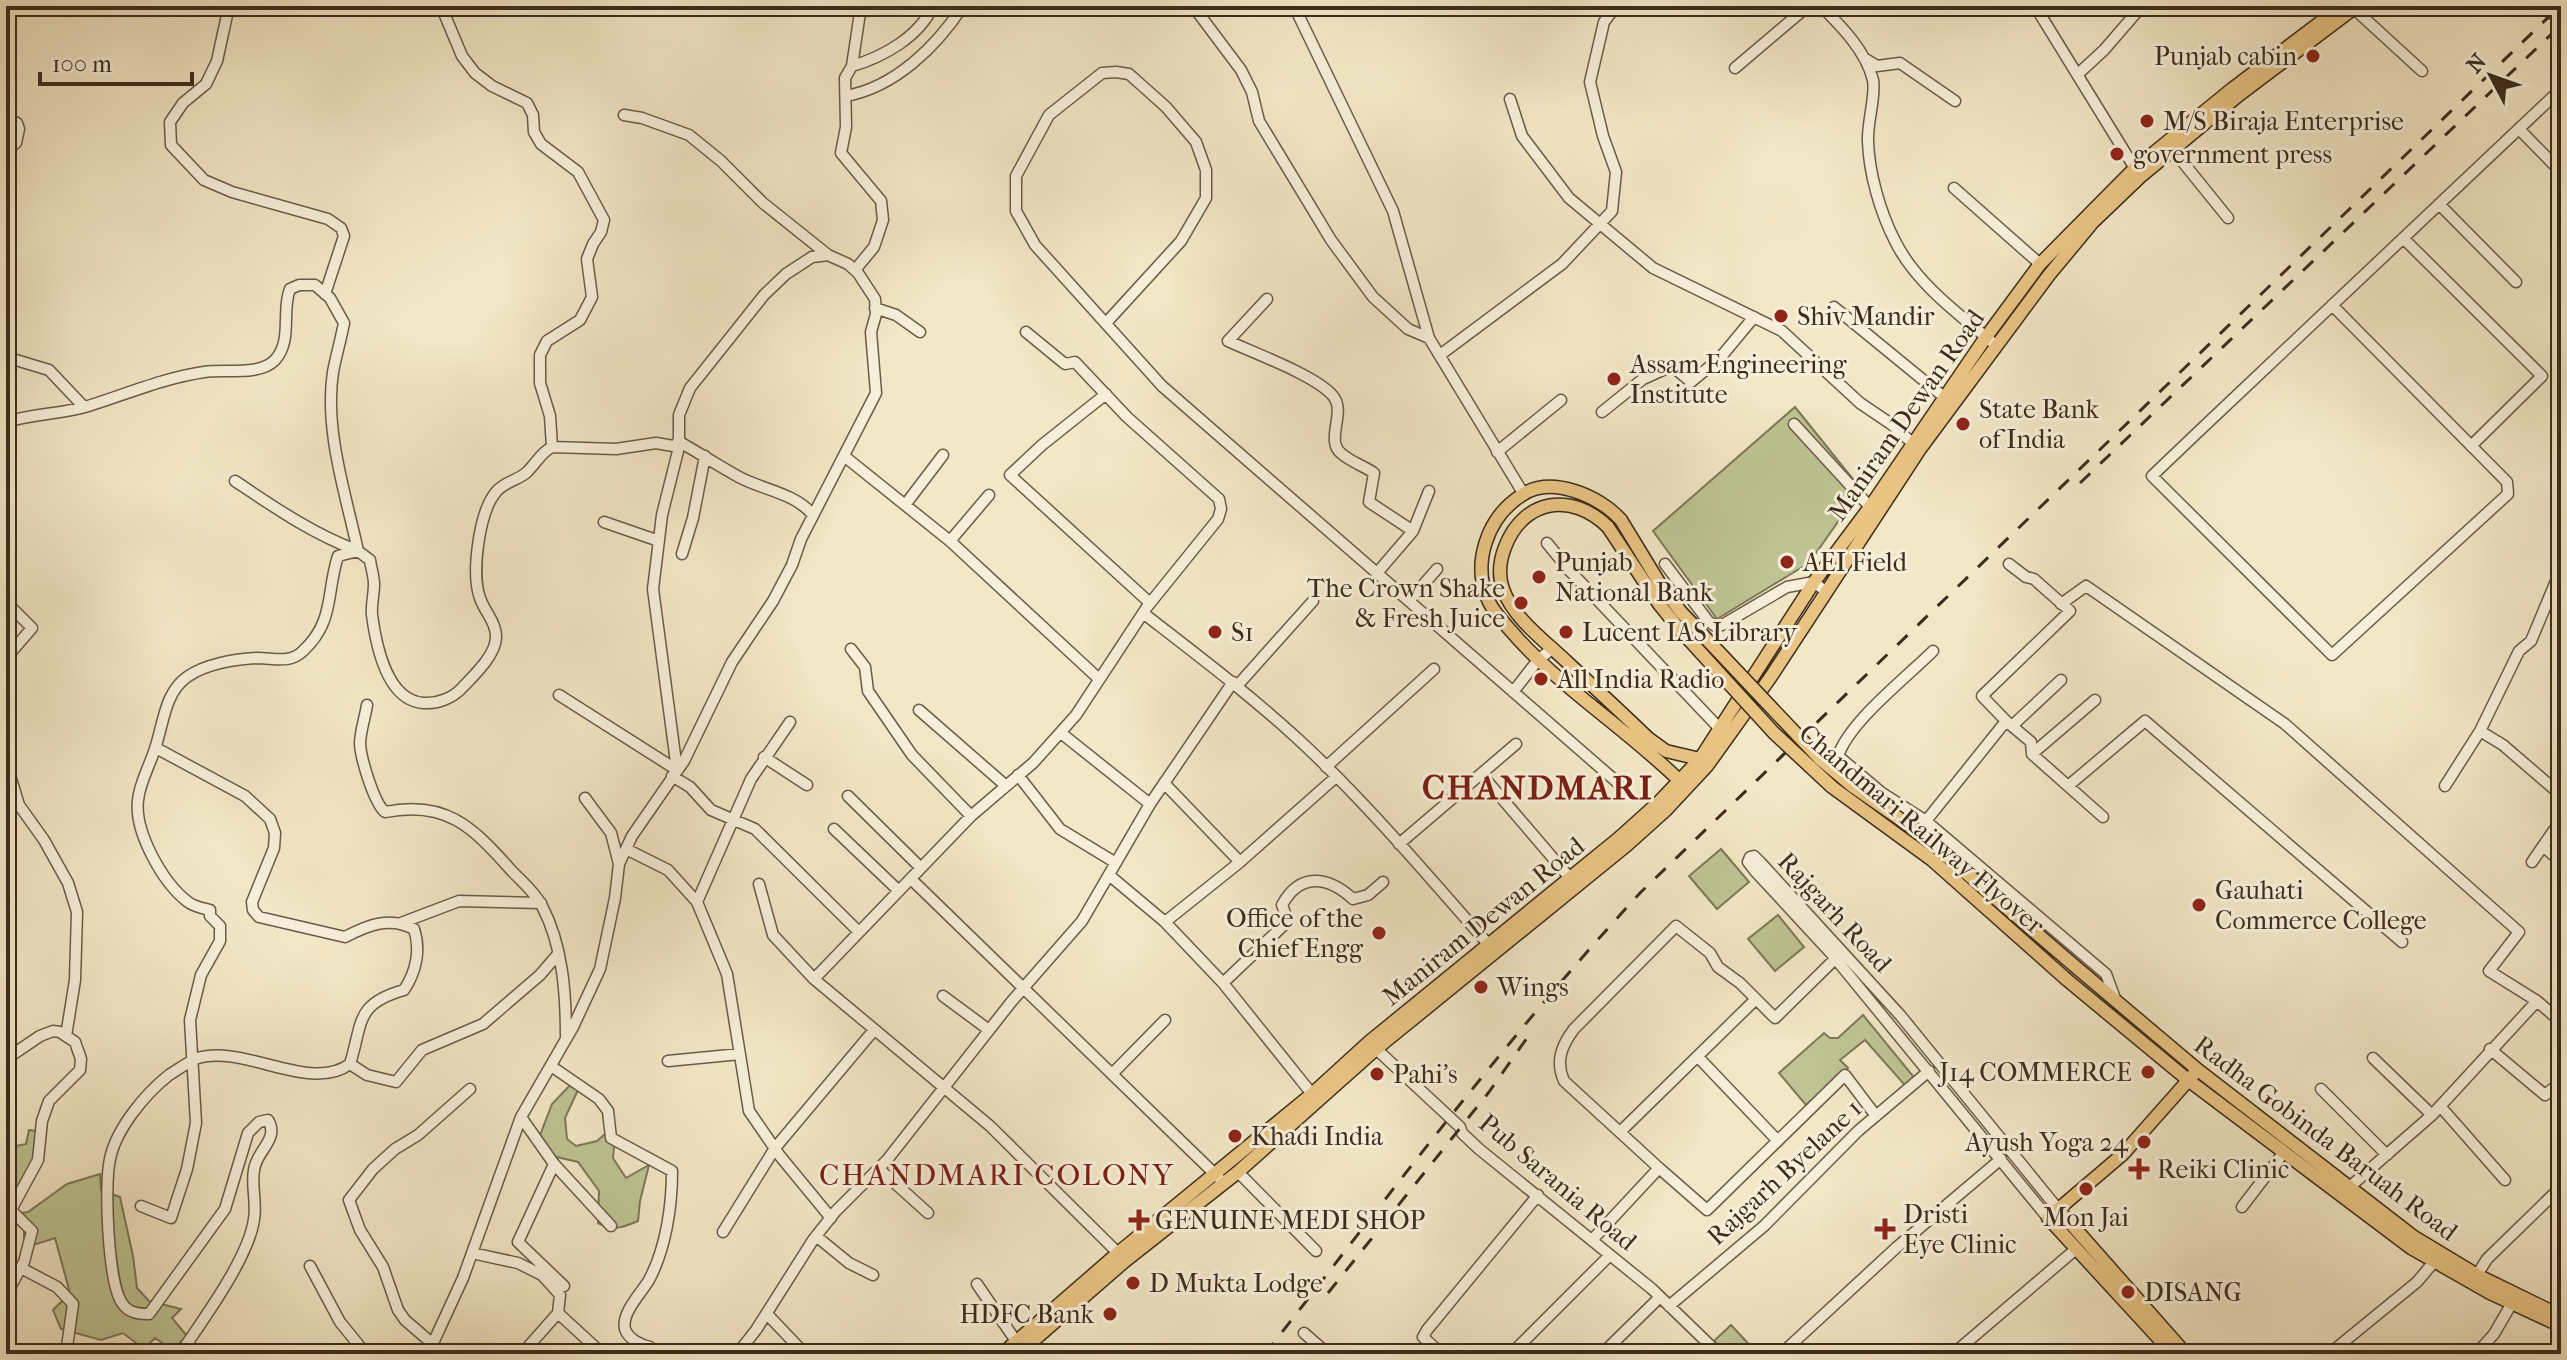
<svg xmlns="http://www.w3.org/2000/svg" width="2567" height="1360" font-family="'IM FELL French Canon',serif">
<rect width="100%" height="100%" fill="#f2e7c6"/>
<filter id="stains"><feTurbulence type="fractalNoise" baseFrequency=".0025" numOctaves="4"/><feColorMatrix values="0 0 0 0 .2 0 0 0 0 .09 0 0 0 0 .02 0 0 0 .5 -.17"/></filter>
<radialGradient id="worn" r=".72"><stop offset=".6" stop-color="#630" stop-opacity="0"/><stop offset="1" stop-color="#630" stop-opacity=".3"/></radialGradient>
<path fill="#bec493" stroke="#7d7858" stroke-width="2" d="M 1795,407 L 1861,489 L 1809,563 L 1717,619 L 1653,531 Z
M 1721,849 L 1749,882 L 1717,909 L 1689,876 Z
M 1778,915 L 1804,947 L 1775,971 L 1748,939 Z
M 1863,1015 L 1917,1081 L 1910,1091 L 1865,1040 L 1840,1060 L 1848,1068 L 1806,1105 L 1779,1073 L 1824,1033 L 1830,1038 L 1838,1038 Z
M 575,1080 L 578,1090 L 565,1118 L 567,1139 L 576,1146 L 597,1141 L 605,1134 L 614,1147 L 613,1158 L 626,1178 L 649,1165 L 640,1201 L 638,1221 C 622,1228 613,1231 598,1223 L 599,1191 L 578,1162 L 548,1155 L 537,1143 L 552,1104 Z
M 29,1130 L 37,1131 L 35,1161 L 14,1214 L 28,1212 L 67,1184 L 100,1174 L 101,1190 L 120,1197 L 133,1256 L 137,1288 L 149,1301 L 181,1309 L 172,1318 L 187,1336 L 172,1350 L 155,1338 L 144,1349 L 123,1333 L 101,1340 L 61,1329 L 53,1310 L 70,1293 L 55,1238 L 24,1248 L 24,1227 L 6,1218 L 6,1148 L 26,1144 Z
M 1731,1325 L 1758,1354 L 1726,1354 L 1714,1341 Z"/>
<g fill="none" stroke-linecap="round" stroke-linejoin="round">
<defs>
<path id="minor" d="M 229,6 L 217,61 L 206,84 L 183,103 L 170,122 L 171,145 L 204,180 L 232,192 L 328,219 L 341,228 L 344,236 L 325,294
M 441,6 L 462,56 L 475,73 L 492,86 L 527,103 L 533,115 L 534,132 L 541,144 L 578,172 L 604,220 L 601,232 L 593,244 L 587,259 L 592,297 L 580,320 L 547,341 L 540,355 L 540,383 L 550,416 L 552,447
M 1193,6 L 1241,70 L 1252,92 L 1259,121 L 1331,240 L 1373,297 L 1408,329 L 1429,338
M 1294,6 L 1393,211 L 1429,338 L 1523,493
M 1821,6 C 1841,26 1866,51 1873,80 C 1876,96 1867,123 1868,141 C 1869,173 1880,212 1895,241 C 1915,282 1957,313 1992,342
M 2035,6 L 2139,175
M 2351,6 L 2422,71
M 2538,6 L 2561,19
M 1864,58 L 1877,66 L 1900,63 L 1955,101
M 852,66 C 883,57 919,37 933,6
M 1735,68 L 1808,6
M 2078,74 L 2104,50 L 2142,6
M 846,96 C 895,87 936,47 963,6
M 1510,99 L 1522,136 L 1569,198 L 1653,268 L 1782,331 L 1860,403 L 1891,424 L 1918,448
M 6,118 L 17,123 L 19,129 L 16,143 L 6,150
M 2519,129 L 2561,172
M 2173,150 L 2228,218
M 1954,188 L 2040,264
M 2439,204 L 2516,282
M 2403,238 L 2542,376 L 2471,446
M 855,270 L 874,247 L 883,220 L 881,201 L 841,153 L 846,127 L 845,78 L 852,66 L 861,6
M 1267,299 L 1228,341 C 1254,353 1317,376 1333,396 C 1347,412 1324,441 1342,454 C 1351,462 1364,466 1374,473 L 1369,502 L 1413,531 L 1377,573
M 2332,305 L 2507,482 L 2508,494 L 2332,655 L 2152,476 L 2197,433 L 2561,89
M 1834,307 L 1944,397
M 875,308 L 896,315 L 920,332
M 1106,323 L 1181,241 L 1206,198 L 1206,170 L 1196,142 L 1166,107 L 1129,74 L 1116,72 L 1102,73 L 1049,115 L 1016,176 L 1016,211 L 1035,245 L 1162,386 L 1618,783
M 1440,355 L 1562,264 L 1612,211 L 1616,172 L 1603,136 L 1590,82 L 1604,22 L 1616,6
M 6,357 L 49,370 L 84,407
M 1106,394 L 1042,445 L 1010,475 L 1150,603
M 1602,412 L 1643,379 L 1672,366 L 1691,382 L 1720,358 L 1754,317
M 6,422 C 32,414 59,414 85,407 C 124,395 163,378 204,372 C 225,369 260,376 275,360 C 293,340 281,311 290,289 L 299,285 L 315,285 L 330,298 L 344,323 C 341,339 336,356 333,372 C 324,430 346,495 358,551
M 1794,424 L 1870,507
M 678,441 C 699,453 719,466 739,477 C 763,490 795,493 813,515
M 1497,452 L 1561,400
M 844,456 L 950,541 L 1099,679
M 235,481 C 274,507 311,533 356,550
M 905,505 L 943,455
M 604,522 L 659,541
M 1413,531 L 1429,491
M 950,541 L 989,495
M 1547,543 L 1570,571 L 1721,730
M 682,554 L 693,518 L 705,456
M 1665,564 L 1708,621 L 1715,626 L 1722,625 L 1787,587 L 1814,582 L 1825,591
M 1409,601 L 1437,569
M 6,602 L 32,628 L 6,658
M 2061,604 L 2086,586 L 2285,724 L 2519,932 L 2489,971 L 2537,1001 L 2561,1022
M 1143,613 C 1196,654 1249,694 1299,740 C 1367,803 1427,875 1489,945
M 851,649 L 865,667 L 868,691 L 912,755 L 971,816
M 1933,651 C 1906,678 1850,721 1838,756 L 1882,793 L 1926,821 L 2106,974 L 2116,1001
M 1237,686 L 1313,601
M 1513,692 L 1538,660 L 1553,648
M 559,695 L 677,770 L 653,589 L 662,515 L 679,447 L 679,415 L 690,388 L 764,295 L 786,274 L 812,257 L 828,255
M 367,705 C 365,718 360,732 360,744 C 361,759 374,803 385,812 C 445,800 472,826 510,869 C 520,880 535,892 542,906 C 563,946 566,994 566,1038
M 919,710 L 1005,785
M 2006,721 L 1982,696 L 2070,611 L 2034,579 L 2026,577 L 2009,564
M 790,722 L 751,779 L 697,902 L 727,974 L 749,1111 L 780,1156 L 831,1218
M 2012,726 L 2061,680
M 2480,731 L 2503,745 L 2561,795
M 1061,733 L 1150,804
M 156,748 L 245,796 L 270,819 L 275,833 L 274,848 L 252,902 L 253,910 L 259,917 L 345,937 C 368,925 390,916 414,929 C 421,950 416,972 404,990 C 355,1004 363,1022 350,1064 C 309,1094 242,1042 195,1059 C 187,1063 177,1070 169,1075 C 145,1094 116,1129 110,1159 C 104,1184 108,1283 122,1303 C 128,1313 139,1314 149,1314 L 225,1209 L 248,1133 L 259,1122 L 268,1120 C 280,1139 256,1151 254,1170 C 251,1186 257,1203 254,1219 C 249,1258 202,1321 180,1354
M 2032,754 L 2095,700
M 764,757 L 807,785
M 6,762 L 19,805 L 44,840 L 68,883 L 77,912 L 75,980 L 66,1036
M 1326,767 L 1434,669
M 1481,774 L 1570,878
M 1018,775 L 1060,829 L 1116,863
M 672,776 L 690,787 L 711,810 L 755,829 L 858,931
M 1164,783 L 1240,862 L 1165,922 L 1223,983 L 1312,1094
M 2068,786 L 2145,721 L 2402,942
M 2445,786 L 2480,731 L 2519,651 L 2531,641 L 2561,569
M 848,796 L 921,868
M 585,798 L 611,833 L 619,864
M 1926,821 L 2006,721 L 2031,742 L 2032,754 L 2103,817
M 834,829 L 899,891
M 1399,844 L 1516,744
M 2543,846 L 2561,862
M 626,849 L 668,870 L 697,902
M 1240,862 L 1336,777
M 2532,862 L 2561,820
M 1109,875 L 1165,922
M 911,879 L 1219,1178
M 759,884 L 773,935 L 814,979 L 990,1126 L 1118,1253
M 401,923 L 459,901 L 541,903
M 814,979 L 971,816 L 1033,763 L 1076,715 L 1147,607 L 1218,519 L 1221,509 L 1219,499 L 1127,417 L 1075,362 L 1065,364 L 1026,332
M 1223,983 L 1288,921 L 1282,905 C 1300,872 1328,876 1353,899 L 1368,895 L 1383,882
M 943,996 L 989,1030
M 1372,1045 L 1460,1127 L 1462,1133 L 1479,1149 L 1652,1289 L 1719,1354
M 2490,1049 L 2545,1095 L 2561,1082
M 1698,1057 L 1778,1141
M 2373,1058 L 2432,1115
M 6,1059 L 40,1036 L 53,1031 L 60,1032 L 75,1042 L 81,1059 L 80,1070 L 49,1101 L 42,1121 L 38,1160 L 11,1210 L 32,1231 L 24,1262 L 6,1295
M 668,1061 L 740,1054
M 350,1064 L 367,1075 L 396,1082 L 422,1050 L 483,1024 L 540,975 L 558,954
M 551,1066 L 599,1099 L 608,1111 L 611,1138 L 672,1171 C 672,1206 666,1248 649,1280 C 642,1292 621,1313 625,1329 C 628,1339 641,1345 650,1347 L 654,1354
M 1112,1074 L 1165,1020
M 2321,1089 L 2387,1155
M 2440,1106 L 2505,1180
M 521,1117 L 554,1164 L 518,1242 L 564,1286
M 1620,1132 L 1756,999
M 554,1164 L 611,1226
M 878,1168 L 928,1213
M 1659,1168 L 1707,1210 L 1845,1075 L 1876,1116
M 1238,1172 L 1316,1251
M 2345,1191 L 2432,1115 L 2537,1001
M 141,1206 L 171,1218 L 187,1169 L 196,1123 L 190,1020 L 201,975 L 220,941 L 220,926 L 210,916 L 210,910 C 202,908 195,907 188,902 C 163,883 134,832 138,800 C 140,780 152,762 157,742 C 164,719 166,692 187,677 C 205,664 235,659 257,658 C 274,658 290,664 303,651 C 335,621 326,593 338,556 L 358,551 L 370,560 C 371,568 374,576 374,584 C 374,595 371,605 372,615 C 376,645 387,701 424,703 C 437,704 453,698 462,688 C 474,675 495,656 496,638 C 497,623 484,611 480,598 C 471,574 479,512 496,492 C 504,482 516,481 526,473 C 536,464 540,453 552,447 L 616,449 L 656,443 L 679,447
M 2242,1207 L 2284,1152
M 2048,1218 L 1830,952 L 1755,871 L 1748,862 L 1750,857 L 1754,856 L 1761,863 L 1900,1015 L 2058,1209
M 723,1232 L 775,1148 L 874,1030
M 816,1236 L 849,1263 L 873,1275
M 1592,1240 L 1659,1168 L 1564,1081 C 1555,1061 1562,1045 1574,1029 L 1676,926 L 1710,953 L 1718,967 L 1740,983 L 1775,1018 L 1835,959
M 472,1253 L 518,1263 L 542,1275 L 560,1295 L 558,1313 L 595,1347
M 310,1266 L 340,1322 L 366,1354
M 21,1268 L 57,1287 L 73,1304 L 66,1354
M 2477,1275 L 2487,1259 L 2561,1187
M 977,1284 L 1020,1347
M 1669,1306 L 1764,1226 L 1858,1131 L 1929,1071
M 767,1314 L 805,1354
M 1304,1333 L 1328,1354
M 434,1345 L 405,1320 L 398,1310 L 383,1267 L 360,1230 L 349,1200 L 373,1169 L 395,1149 L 418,1135 L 470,1089
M 428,1354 L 463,1278 L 521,1117 L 573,1027 L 600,969 L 615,898 L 619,864 L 632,836 L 684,761 L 732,662 L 773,601 L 792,565 L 801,539 L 876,393 L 871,332 L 876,314 L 875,299 L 858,273 L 848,264 L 828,255 L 763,203 L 721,161 L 689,135 L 642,118 L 624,115
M 527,1354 L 527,1348 L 558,1313
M 737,1354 L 756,1330 L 813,1240 L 835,1212 L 887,1160 L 1012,1001 L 1082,921 L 1150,804 L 1233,682
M 1442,1354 L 1423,1337 L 1427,1330 L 1538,1195
M 1511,1354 L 1610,1255
M 1602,1354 L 1660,1297
M 1781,1354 L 1897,1247 L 2001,1159
M 1953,1354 L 2076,1249
M 2329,1354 L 2417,1282 L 2433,1263
M 2476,1354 L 2494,1334 L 2512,1303"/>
<path id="major" d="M 1621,520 C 1600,496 1551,475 1522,495 C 1487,517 1471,564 1489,602 C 1496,616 1509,628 1519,640 C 1569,694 1632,733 1684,785
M 1608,527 C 1572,492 1524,498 1505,547 C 1500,560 1498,575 1503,589 C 1513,618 1545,641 1567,662 C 1594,687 1621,712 1648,738 L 1666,751 L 1700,759 L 1704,763
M 2077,968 L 2198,1070 L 2414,1237 L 2477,1275 L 2561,1316
M 2066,979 L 2188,1080 L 2411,1248 L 2490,1293 L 2561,1326
M 2058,1209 L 2186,1354
M 1002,1354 L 1118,1253 L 1312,1094 L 1369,1042 L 1619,838 L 1659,802 L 1700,759 L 1814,582 L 1870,507 L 1986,337 L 2040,264 L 2134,169 L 2232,89 L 2342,6
M 1018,1354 L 1125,1261 L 1238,1172 L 1376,1049 L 1627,845 L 1666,810 L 1707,766 L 1770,678 L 1920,449 L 2049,275 L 2093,222 L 2140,177 L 2239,95 L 2357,6
M 2173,1354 L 2048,1218 L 2123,1154 L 2193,1075"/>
</defs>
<use href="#minor" stroke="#6a5b48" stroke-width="13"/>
<use href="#major" stroke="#3c2c1e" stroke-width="15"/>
<use href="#minor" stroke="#f7efda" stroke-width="10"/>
<use href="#major" stroke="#e9c483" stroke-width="12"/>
<path stroke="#3c2c1e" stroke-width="3" stroke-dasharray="14 14" stroke-linecap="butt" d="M 2080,483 L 2561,25
M 1328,1293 L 1489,1092 L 1527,1038
M 1265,1354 C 1387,1198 1506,1038 1641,892 L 2560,6"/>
<defs>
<path id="major-bridge" d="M 1621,520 L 1660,584 L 1681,612 L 1821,760 L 1851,785 L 1917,831 L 2077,968
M 1608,527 L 1659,604 L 1680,630 L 1774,733 L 1832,787 L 1932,860 L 2066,979"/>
</defs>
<use href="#major-bridge" stroke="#3c2c1e" stroke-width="15" stroke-linecap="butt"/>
<use href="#major-bridge" stroke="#e9c483" stroke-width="12"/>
</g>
<g fill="#8f2418" stroke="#f7efda" stroke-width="3">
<circle cx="2313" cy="56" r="8"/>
<circle cx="2147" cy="121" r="8"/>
<circle cx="2117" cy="154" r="8"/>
<circle cx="1781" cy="316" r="8"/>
<circle cx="1614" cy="379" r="8"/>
<circle cx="1963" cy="424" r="8"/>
<circle cx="1787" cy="562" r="8"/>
<circle cx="1539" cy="577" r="8"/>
<circle cx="1521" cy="603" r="8"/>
<circle cx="1215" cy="632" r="8"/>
<circle cx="1566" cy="632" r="8"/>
<circle cx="1541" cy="679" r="8"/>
<circle cx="2199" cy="905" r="8"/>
<circle cx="1379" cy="933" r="8"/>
<circle cx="1481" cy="987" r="8"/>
<circle cx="2148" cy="1072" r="8"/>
<circle cx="1377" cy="1074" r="8"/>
<circle cx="1235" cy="1136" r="8"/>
<circle cx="2144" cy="1142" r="8"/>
<path d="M2135 1157h8v8h8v8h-8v8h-8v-8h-8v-8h8z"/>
<circle cx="2086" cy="1189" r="8"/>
<path d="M1135 1208h8v8h8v8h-8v8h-8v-8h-8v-8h8z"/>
<path d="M1881 1217h8v8h8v8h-8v8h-8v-8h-8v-8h8z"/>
<circle cx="1133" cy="1283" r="8"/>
<circle cx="2128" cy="1292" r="8"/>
<circle cx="1110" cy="1314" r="8"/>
</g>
<g text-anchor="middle" stroke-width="6" stroke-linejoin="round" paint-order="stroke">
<g font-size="26" fill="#3c2c1e" stroke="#f7efda" text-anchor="start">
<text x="2297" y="65" text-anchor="end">Punjab cabin</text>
<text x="2163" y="130">M/S Biraja Enterprise</text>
<text x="2133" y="163">government press</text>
<text x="1797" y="325">Shiv Mandir</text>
<text x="1630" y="373">Assam Engineering<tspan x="1630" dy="30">Institute</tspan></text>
<text x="1979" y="418">State Bank<tspan x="1979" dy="30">of India</tspan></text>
<text x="1555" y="571">Punjab<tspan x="1555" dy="30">National Bank</tspan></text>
<text x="1803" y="571">AEI Field</text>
<text x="1505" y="597" text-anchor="end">The Crown Shake<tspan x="1505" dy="30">&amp; Fresh Juice</tspan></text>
<text x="1231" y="641">S1</text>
<text x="1582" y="641">Lucent IAS Library</text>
<text x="1557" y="688">All India Radio</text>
<text x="2215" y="899">Gauhati<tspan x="2215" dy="30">Commerce College</tspan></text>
<text x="1363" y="927" text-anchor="end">Office of the<tspan x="1363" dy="30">Chief Engg</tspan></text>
<text x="1497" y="996">Wings</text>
<text x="2132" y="1081" text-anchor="end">J14 COMMERCE</text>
<text x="1393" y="1083">Pahi's</text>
<text x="1251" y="1145">Khadi India</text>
<text x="2128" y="1151" text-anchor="end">Ayush Yoga 24</text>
<text x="2157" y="1178">Reiki Clinic</text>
<text x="1903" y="1223">Dristi<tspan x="1903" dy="30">Eye Clinic</tspan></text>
<text x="2086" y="1226" text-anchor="middle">Mon Jai</text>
<text x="1155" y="1229">GENUINE MEDI SHOP</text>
<text x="1149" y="1292">D Mukta Lodge</text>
<text x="2144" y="1301">DISANG</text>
<text x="1094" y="1323" text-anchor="end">HDFC Bank</text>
</g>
<g font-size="26" fill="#3c2c1e" stroke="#f7efda">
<text transform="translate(1906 415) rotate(-55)" y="9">Maniram Dewan Road</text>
<text transform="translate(1922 829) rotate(40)" y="9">Chandmari Railway Flyover</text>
<text transform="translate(1835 912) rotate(47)" y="9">Rajgarh Road</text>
<text transform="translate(1483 921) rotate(-39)" y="9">Maniram Dewan Road</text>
<text transform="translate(2326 1138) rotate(37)" y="9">Radha Gobinda Baruah Road</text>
<text transform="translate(1784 1172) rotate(-43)" y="9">Rajgarh Byelane 1</text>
<text transform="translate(1558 1182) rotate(40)" y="9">Pub Sarania Road</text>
</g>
<g font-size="30" letter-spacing="2" fill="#7a1f14" stroke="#f7efda">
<text x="997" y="1185">CHANDMARI COLONY</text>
</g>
<g font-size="34" font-weight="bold" letter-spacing="2" fill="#7a1f14" stroke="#f7efda">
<text x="1538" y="799">CHANDMARI</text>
</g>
</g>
<rect width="2567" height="1360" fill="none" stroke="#f2e7c6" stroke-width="32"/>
<rect x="8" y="8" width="2551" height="1344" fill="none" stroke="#3c2c1e" stroke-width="4"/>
<rect x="16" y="16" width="2535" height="1328" fill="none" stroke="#3c2c1e" stroke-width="2"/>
<g transform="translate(2491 76) rotate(311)" stroke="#f7efda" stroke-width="6" paint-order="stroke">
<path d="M0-6L14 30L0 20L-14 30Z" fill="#3c2c1e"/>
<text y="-12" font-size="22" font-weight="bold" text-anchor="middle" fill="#3c2c1e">N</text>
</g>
<path d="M40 72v12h152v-12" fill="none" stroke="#3c2c1e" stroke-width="4"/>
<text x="52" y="72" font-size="24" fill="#3c2c1e" stroke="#f7efda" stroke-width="6" paint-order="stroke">100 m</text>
<rect width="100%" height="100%" filter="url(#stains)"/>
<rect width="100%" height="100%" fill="url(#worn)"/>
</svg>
